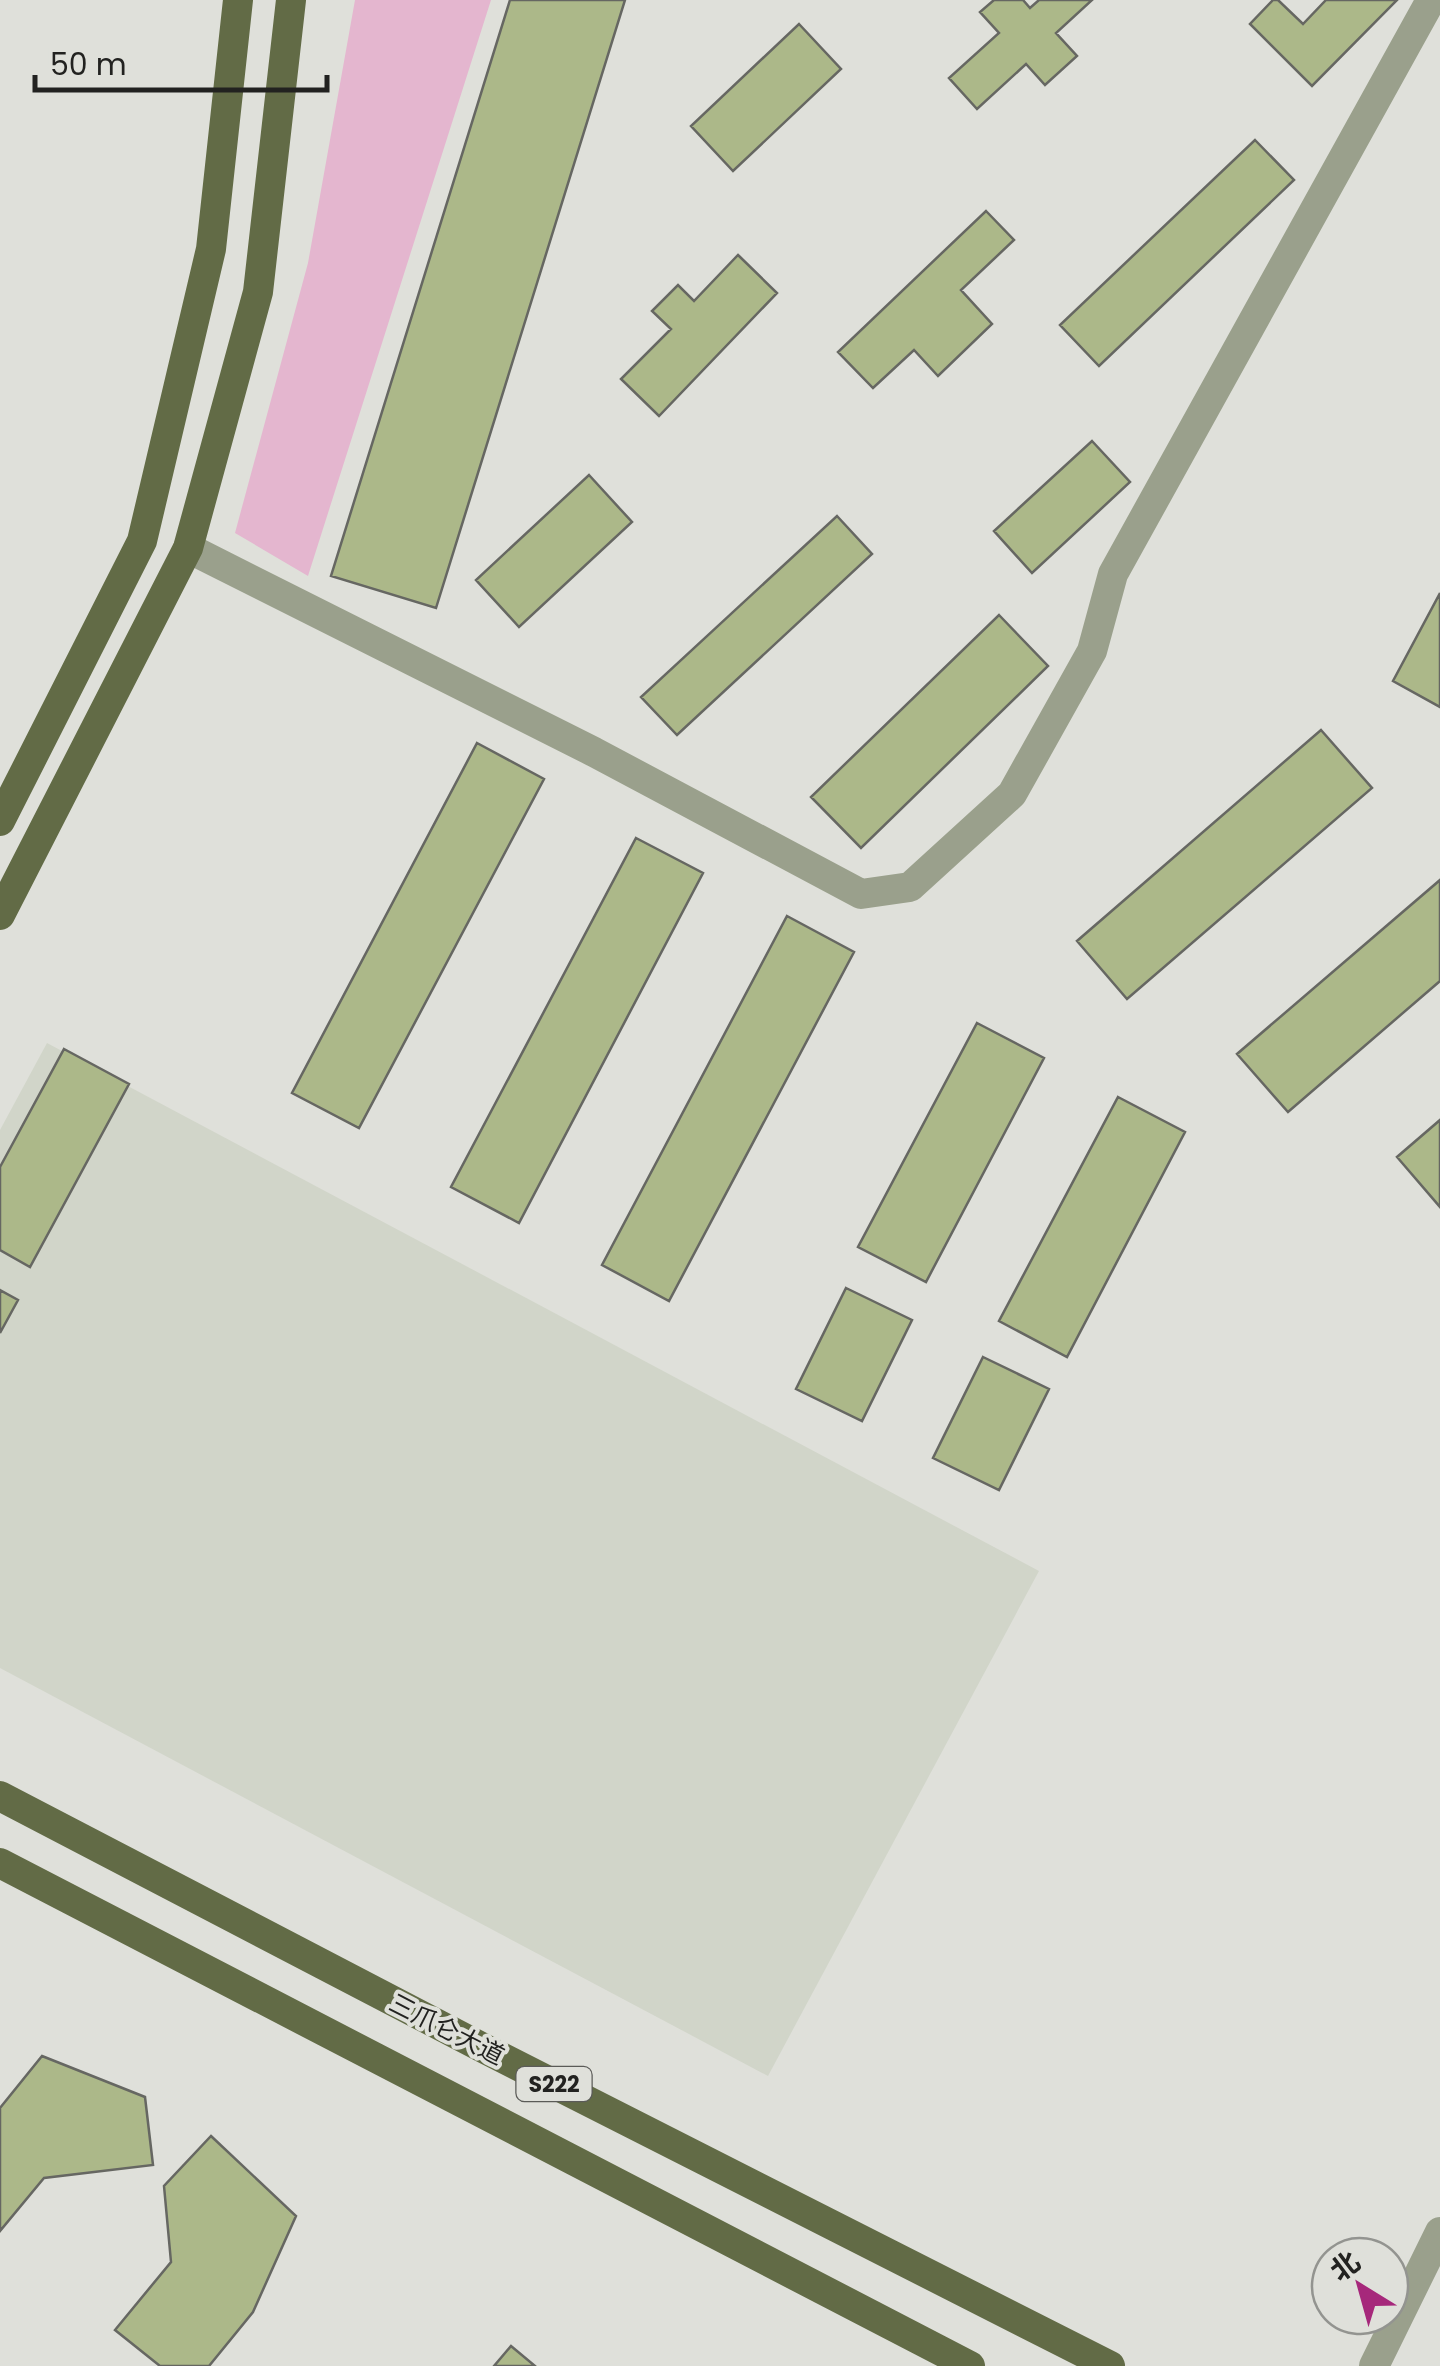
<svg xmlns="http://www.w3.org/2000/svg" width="1440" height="2366" font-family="Poppins,'Noto Sans SC',sans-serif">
<rect width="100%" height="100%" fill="#dfe0da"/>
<path fill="#d1d5c9" d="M 47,1043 L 1039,1571 L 768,2076 L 0,1668 L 0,1130 Z"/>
<path fill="#e4b6cf" d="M 355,0 L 491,0 L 308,576 L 235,533 L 308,263 Z"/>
<path fill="#acb889" stroke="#666762" stroke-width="2.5" d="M 510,0 L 625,0 L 436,608 L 331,576 Z
M 994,0 L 1023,0 L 1030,8 L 1039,0 L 1092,0 L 1056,33 L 1077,56 L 1045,85 L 1026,64 L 977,109 L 949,78 L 999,33 L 980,12 Z
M 1273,0 L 1278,0 L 1303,24 L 1326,0 L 1397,0 L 1312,86 L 1250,24 Z
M 799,24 L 841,69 L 733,171 L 691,126 Z
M 1255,140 L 1294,180 L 1099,366 L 1060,325 Z
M 986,211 L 1014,240 L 961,290 L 992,324 L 938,376 L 914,350 L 873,388 L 838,352 Z
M 738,255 L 777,293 L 659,416 L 621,379 L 671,329 L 652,311 L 678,285 L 694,301 Z
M 1092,441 L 1130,482 L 1032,573 L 994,531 Z
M 589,475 L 632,522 L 519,627 L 476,580 Z
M 837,516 L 872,554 L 677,735 L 641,697 Z
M 1440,593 L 1440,707 L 1393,681 Z
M 999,615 L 1048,666 L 861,848 L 811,797 Z
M 1321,730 L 1372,788 L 1127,999 L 1077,941 Z
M 477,743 L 544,779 L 359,1128 L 292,1093 Z
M 636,838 L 703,873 L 519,1223 L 451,1187 Z
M 1440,880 L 1440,981 L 1288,1112 L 1237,1054 Z
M 787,916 L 854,952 L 669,1301 L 602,1265 Z
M 977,1023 L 1044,1058 L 926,1282 L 858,1247 Z
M 64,1049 L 129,1084 L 30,1267 L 0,1250 L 0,1167 Z
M 1118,1097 L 1185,1132 L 1067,1357 L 999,1321 Z
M 1440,1120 L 1440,1207 L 1397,1157 Z
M 846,1288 L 912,1320 L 862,1421 L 796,1389 Z
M 0,1290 L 18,1300 L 0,1333 Z
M 983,1357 L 1049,1389 L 999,1490 L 933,1458 Z
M 42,2056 L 145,2097 L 153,2165 L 44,2178 L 0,2231 L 0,2108 Z
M 211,2136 L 296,2216 L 253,2312 L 209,2366 L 160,2366 L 115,2330 L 171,2262 L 164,2186 Z
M 511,2346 L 535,2366 L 494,2366 Z"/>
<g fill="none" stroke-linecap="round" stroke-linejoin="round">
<path stroke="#9aa08c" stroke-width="30" d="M 188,548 L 594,752 L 861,894 L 910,887 L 1012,794 L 1092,651 L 1113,574 L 1431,0
M 1374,2366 L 1440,2232"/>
<path stroke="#626b46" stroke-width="30" d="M 0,821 L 142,541 L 211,249 L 238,0
M 0,915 L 188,548 L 258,292 L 291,0
M 0,1796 L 487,2050 L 1110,2366
M 0,1863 L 970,2366"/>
</g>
<g text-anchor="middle" stroke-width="8" stroke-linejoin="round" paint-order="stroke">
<rect fill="#dfe0da" stroke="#5b5b58" stroke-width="2.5" x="516.5" y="2067" width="75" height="34" rx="8"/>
<g font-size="22" font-weight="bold" fill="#222220">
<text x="554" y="2092">S222</text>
</g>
<g font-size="25" fill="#222220" stroke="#dfe0da">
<text transform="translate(447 2029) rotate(27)" y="9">三爪仑大道</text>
</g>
</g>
<g transform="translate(1360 2286) rotate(323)"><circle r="48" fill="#dfe0da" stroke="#939490" stroke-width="2.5"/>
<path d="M0-8L18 38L0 25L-18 38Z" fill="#a6287b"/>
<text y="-15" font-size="28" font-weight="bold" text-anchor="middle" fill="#222220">北</text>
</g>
<path d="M35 75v15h292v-15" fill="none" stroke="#222220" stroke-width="5"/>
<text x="50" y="75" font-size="30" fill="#222220" stroke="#dfe0da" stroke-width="8" paint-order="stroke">50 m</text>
</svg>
